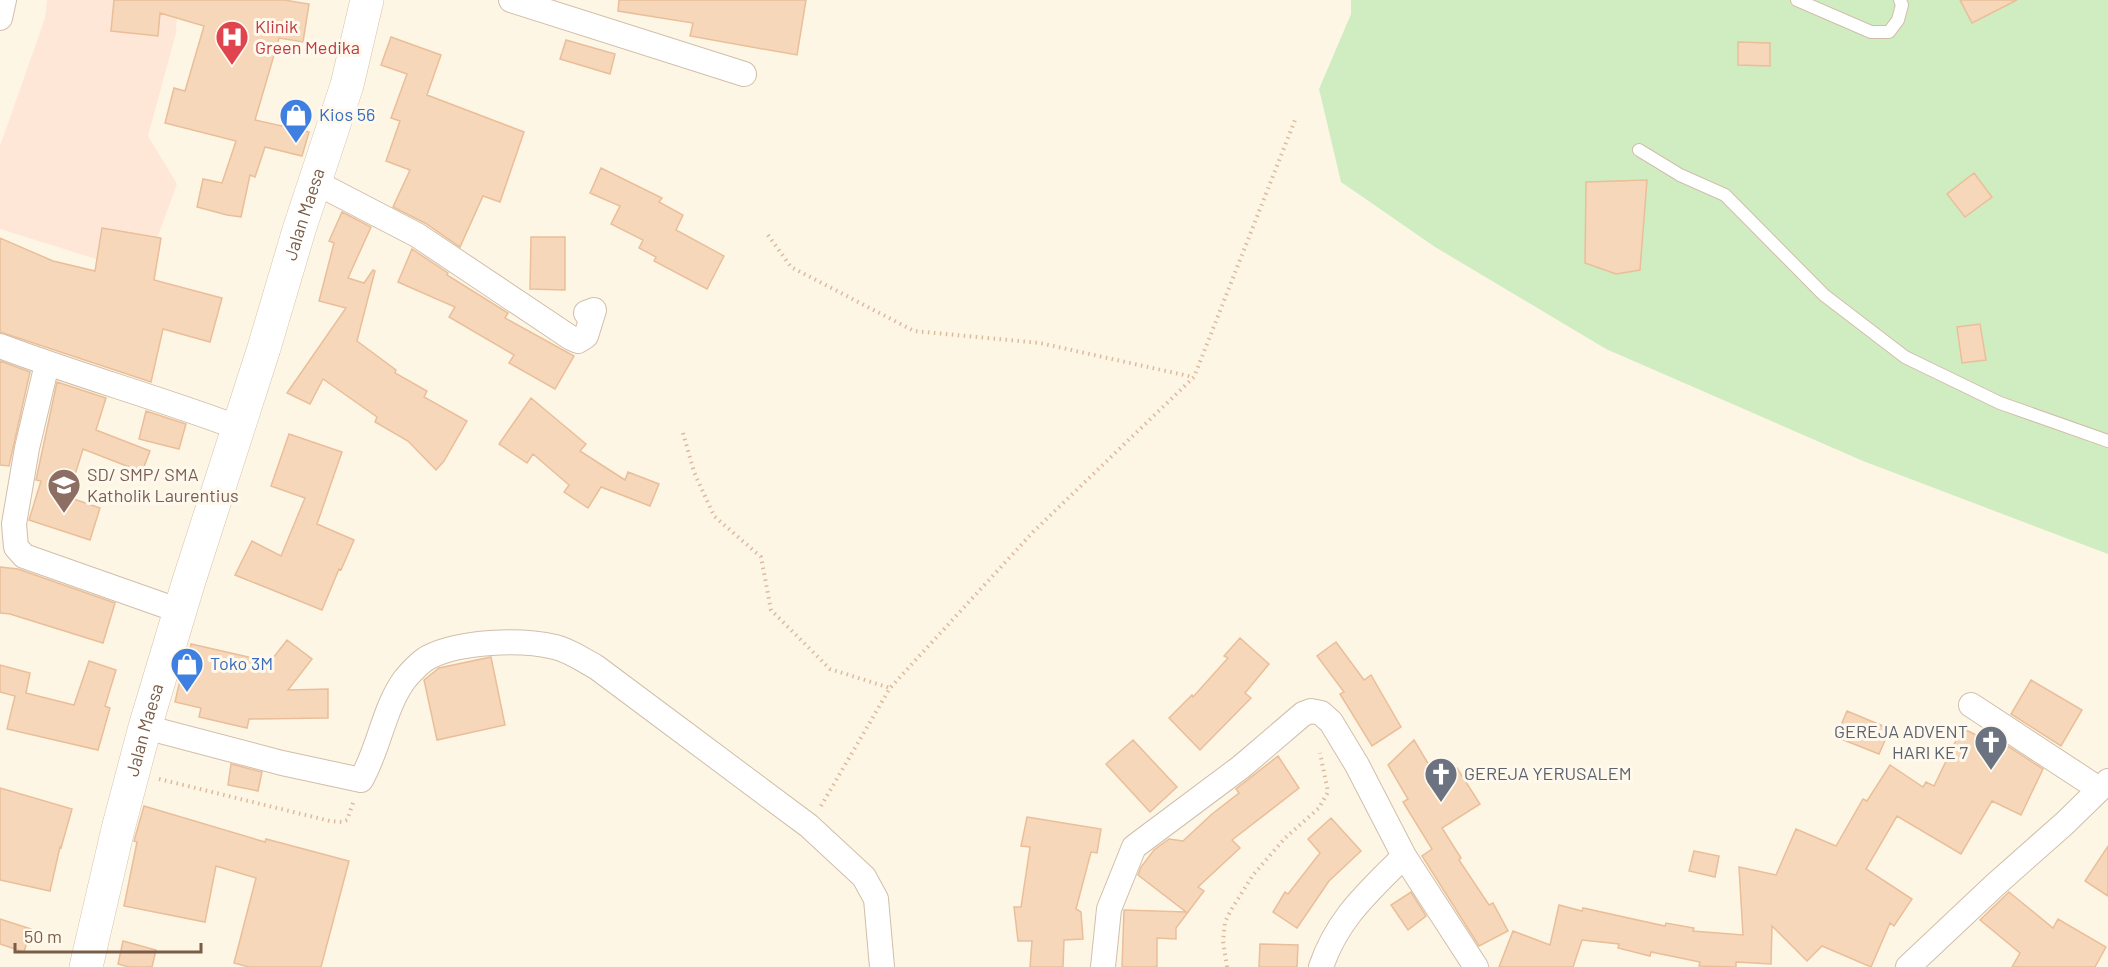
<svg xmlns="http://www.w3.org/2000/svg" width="2108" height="967" font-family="Barlow,sans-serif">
<rect width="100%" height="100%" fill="#fef6e5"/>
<path fill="#ffe7d8" d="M 47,0 L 178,0 L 176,33 L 148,136 L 177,184 L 144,274 L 0,229 L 0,146 L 45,18 Z"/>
<path fill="#d0edc2" d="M 1351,0 L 2108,0 L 2108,554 L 1863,461 L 1606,349 L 1435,247 L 1341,182 L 1319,89 L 1351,14 Z"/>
<path fill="#f6d7ba" stroke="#eabe99" stroke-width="1.5" d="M 114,0 L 284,0 L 309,4 L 303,42 L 279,38 L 255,120 L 309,132 L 302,156 L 265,147 L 255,177 L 250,175 L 241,217 L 227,215 L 197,207 L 203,179 L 222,183 L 236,141 L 165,123 L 174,88 L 185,91 L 204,26 L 160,13 L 158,36 L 111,31 Z
M 619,0 L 806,0 L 797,55 L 690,36 L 693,23 L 618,11 Z
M 1960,0 L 2017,0 L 1972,23 Z
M 391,37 L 441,55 L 427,95 L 524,132 L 500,202 L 483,196 L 460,247 L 425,223 L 393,207 L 410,170 L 386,161 L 400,121 L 391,118 L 407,74 L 381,65 Z
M 566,40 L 615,54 L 610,74 L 560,59 Z
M 1738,42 L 1770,43 L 1770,66 L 1738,65 Z
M 601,168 L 662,198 L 659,202 L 683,215 L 676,230 L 724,256 L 707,289 L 654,261 L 656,257 L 639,248 L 643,240 L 611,224 L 620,206 L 590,193 Z
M 1974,173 L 1992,197 L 1965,217 L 1947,194 Z
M 1647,180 L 1640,270 L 1616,274 L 1585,263 L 1586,182 Z
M 342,212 L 371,227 L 348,278 L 364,283 L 373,270 L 375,271 L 357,341 L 396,370 L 395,373 L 427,391 L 424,397 L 467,421 L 444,461 L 436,470 L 408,441 L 375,422 L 377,417 L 323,379 L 310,404 L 287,393 L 346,308 L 319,301 L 334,243 L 329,241 Z
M 102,228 L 161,238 L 154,280 L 222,298 L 210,342 L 163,329 L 151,382 L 0,332 L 0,238 L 53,261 L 95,271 Z
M 531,237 L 565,237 L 565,290 L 530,289 Z
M 412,249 L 448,273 L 447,275 L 508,313 L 505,318 L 574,356 L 555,389 L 509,363 L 514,355 L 449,317 L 455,307 L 398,282 Z
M 1980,324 L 1986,360 L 1962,363 L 1957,327 Z
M 0,361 L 30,372 L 9,466 L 0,465 Z
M 57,382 L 106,398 L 96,430 L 150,451 L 142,472 L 83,449 L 68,497 L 100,508 L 90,540 L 29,520 L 41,481 L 36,480 Z
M 531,398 L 586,444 L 580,451 L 625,480 L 628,472 L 659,484 L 650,506 L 601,487 L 588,508 L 564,492 L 569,485 L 533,454 L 527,463 L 499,444 Z
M 146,411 L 186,424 L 179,449 L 139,439 Z
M 289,434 L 342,452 L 317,524 L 354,540 L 341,570 L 339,569 L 322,610 L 235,575 L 252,541 L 281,556 L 305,498 L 271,486 Z
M 0,567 L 18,569 L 115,603 L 103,643 L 10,614 L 0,613 Z
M 1240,638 L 1269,664 L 1245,693 L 1251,698 L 1200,750 L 1169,718 L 1192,695 L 1193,697 L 1228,658 L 1224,656 Z
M 287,640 L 312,659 L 288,690 L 328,689 L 328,718 L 249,719 L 247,728 L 199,717 L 201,708 L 175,702 L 180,680 L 183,681 L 191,644 L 270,662 Z
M 1336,642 L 1364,680 L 1371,675 L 1401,727 L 1372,746 L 1340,694 L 1344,692 L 1317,656 Z
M 491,657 L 505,725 L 437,740 L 424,680 L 439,668 Z
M 89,661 L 116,670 L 105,706 L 110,708 L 98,750 L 7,729 L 15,696 L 0,692 L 0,665 L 30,673 L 26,693 L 74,705 Z
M 2031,680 L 2082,710 L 2061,746 L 2011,714 Z
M 1847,711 L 1890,729 L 1879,754 L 1836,737 Z
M 1962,728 L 1994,744 L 1997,739 L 2043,769 L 2021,815 L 1992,801 L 1961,854 L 1897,816 L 1866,869 L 1912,899 L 1894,926 L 1890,923 L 1871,967 L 1822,946 L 1807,961 L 1772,926 L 1771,964 L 1736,962 L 1736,967 L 1699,966 L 1700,962 L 1651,952 L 1650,956 L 1618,948 L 1619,944 L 1582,940 L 1573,967 L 1499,967 L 1513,931 L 1550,945 L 1559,905 L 1582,911 L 1583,908 L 1665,926 L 1666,923 L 1694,928 L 1693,931 L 1743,935 L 1739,867 L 1776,875 L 1796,829 L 1836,846 L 1863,799 L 1867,801 L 1890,765 L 1923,787 L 1926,782 L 1934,786 Z
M 1133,740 L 1177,787 L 1150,812 L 1106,764 Z
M 1414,740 L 1438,780 L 1457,768 L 1480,804 L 1442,828 L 1461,858 L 1459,860 L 1489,905 L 1493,903 L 1508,931 L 1479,946 L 1422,856 L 1432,849 L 1403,802 L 1408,799 L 1388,765 Z
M 1278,756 L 1299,788 L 1232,840 L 1240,848 L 1198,887 L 1204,891 L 1176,928 L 1176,939 L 1157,938 L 1157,967 L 1122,967 L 1124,910 L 1186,912 L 1138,875 L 1141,867 L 1154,850 L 1169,839 L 1183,841 L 1212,814 L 1239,793 L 1236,789 Z
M 231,764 L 262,772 L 258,791 L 228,785 Z
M 0,788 L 72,809 L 61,848 L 60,847 L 50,891 L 0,880 Z
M 144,806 L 265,842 L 266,839 L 349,861 L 321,967 L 249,967 L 234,963 L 256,878 L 216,866 L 205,922 L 124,906 L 137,842 L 134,841 Z
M 1027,817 L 1101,829 L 1097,853 L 1091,852 L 1076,909 L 1081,912 L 1083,939 L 1064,940 L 1063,967 L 1030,967 L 1032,941 L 1018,941 L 1014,907 L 1021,907 L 1030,847 L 1021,846 Z
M 1331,818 L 1361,851 L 1329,881 L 1297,928 L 1273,912 L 1285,892 L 1288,894 L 1320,853 L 1308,839 Z
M 2108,846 L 2108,896 L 2085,881 Z
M 1694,851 L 1719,856 L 1715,877 L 1689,871 Z
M 1411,892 L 1426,916 L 1408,930 L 1391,905 Z
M 2009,892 L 2053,928 L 2058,919 L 2106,947 L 2095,967 L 2012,967 L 2020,953 L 1980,920 Z
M 0,919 L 31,929 L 24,952 L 0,944 Z
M 123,941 L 156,950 L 152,967 L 129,967 L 118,964 Z
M 1260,944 L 1298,945 L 1297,967 L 1259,967 Z"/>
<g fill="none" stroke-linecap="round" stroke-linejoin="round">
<defs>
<path id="lane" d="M 1797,0 L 1871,32 L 1889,32 L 1898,20 L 1902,5 L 1900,0
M 1639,150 L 1680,175 L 1725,195 L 1824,295 L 1905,357 L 2000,403 L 2108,441"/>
<path id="street" d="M 511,0 L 744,74
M 0,18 L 4,0
M 315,182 L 417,235 L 571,338 L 578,341 L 586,336 L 594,310 L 586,313
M 0,346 C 79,376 160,398 239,428
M 47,364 L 27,448 L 14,524 L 16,547 L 24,556 L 180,611
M 1971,705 L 2099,789
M 145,727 L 282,763 L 361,780 C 379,749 384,707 405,679 C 411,672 421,661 429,657 C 461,641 520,639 555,647 C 569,650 583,660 596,667 L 809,826 L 864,877 L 876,899 L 882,967
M 1103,967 L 1109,909 L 1134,847 L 1241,767 L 1303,714 L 1311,711 L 1321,713 L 1331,722 L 1357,765 L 1404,856 L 1476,967
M 1321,967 C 1338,917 1369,892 1404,856
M 1908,967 L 1995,885 L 2065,823 L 2108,781"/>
<g id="secondary">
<path id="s1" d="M 86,967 L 118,829 L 145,727 L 188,584 L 264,348 L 299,230 L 347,85 L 367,0"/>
</g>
</defs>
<use href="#lane" stroke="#d1beaa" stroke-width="14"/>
<use href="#street" stroke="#d1beaa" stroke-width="26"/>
<use href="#secondary" stroke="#d7c1a9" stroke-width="34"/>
<path stroke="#dcba9d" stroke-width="4" stroke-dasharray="1.5 4.5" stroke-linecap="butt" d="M 768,235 L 791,267 L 914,331 L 1040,343 L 1193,377
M 683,433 L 694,472 L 714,516 L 761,557 L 771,610 L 830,669 L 890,688
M 159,779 L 330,821 L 342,822 L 347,820 L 353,803
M 821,806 L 890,688 L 1033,532 L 1194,377 L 1295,120
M 1227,967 L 1223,941 L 1225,922 L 1231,910 L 1253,875 L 1285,838 L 1319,808 L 1328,792 L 1320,753"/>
<use href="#lane" stroke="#fff" stroke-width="12"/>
<use href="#street" stroke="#fff" stroke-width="24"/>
<use href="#secondary" stroke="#fff" stroke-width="33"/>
</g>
<defs>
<symbol id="hospital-pin" viewBox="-11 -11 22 30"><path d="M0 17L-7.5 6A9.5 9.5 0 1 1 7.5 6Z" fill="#e0444e" stroke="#fff9ed"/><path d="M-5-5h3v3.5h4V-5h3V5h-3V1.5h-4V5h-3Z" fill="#fff"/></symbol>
<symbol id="shop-pin" viewBox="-11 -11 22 30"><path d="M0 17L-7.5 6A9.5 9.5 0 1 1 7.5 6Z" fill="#3f7fe0" stroke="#fff9ed"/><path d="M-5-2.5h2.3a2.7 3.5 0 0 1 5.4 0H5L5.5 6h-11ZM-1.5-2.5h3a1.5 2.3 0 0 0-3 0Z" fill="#fff"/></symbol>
<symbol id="school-pin" viewBox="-11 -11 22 30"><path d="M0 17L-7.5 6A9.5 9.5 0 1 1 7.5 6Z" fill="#8d6e63" stroke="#fff9ed"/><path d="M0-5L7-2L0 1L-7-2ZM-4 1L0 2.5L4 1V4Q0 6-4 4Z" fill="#fff"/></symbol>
<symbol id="church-pin" viewBox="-11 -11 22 30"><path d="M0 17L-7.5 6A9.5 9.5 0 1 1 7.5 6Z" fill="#6b7280" stroke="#fff9ed"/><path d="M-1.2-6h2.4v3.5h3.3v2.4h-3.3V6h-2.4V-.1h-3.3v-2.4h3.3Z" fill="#fff"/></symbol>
</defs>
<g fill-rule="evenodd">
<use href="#hospital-pin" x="213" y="18" width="38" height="52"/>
<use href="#shop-pin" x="277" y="96" width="38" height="52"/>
<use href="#school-pin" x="45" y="466" width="38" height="52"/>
<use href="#shop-pin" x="168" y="645" width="38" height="52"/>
<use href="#church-pin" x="1972" y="723" width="38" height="52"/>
<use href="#church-pin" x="1422" y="755" width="38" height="52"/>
</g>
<g text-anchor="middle" stroke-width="6" stroke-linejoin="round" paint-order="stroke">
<g font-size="18" fill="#be3a42" stroke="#fff9ed" text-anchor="start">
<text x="255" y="33">Klinik<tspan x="255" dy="21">Green Medika</tspan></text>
</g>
<g font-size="18" fill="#366cbe" stroke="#fff9ed" text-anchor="start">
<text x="319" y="121">Kios 56</text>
<text x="210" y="670">Toko 3M</text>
</g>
<g font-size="18" fill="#7a5d47" stroke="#fff9ed">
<text dy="6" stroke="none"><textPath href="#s1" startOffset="784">Jalan Maesa</textPath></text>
<text dy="6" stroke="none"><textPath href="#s1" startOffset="244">Jalan Maesa</textPath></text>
</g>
<g font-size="18" fill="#785e54" stroke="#fff9ed" text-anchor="start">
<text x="87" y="481">SD/ SMP/ SMA<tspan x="87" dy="21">Katholik Laurentius</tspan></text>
</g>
<g font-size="18" fill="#5b616d" stroke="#fff9ed" text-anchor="end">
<text x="1968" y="738">GEREJA ADVENT<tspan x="1968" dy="21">HARI KE 7</tspan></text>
<text x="1464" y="780" text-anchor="start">GEREJA YERUSALEM</text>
</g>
</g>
<path d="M15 943v9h186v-9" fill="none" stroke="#7a5d47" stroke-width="3"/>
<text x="24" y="943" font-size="18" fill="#7a5d47" stroke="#fff9ed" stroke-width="4.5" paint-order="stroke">50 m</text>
</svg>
